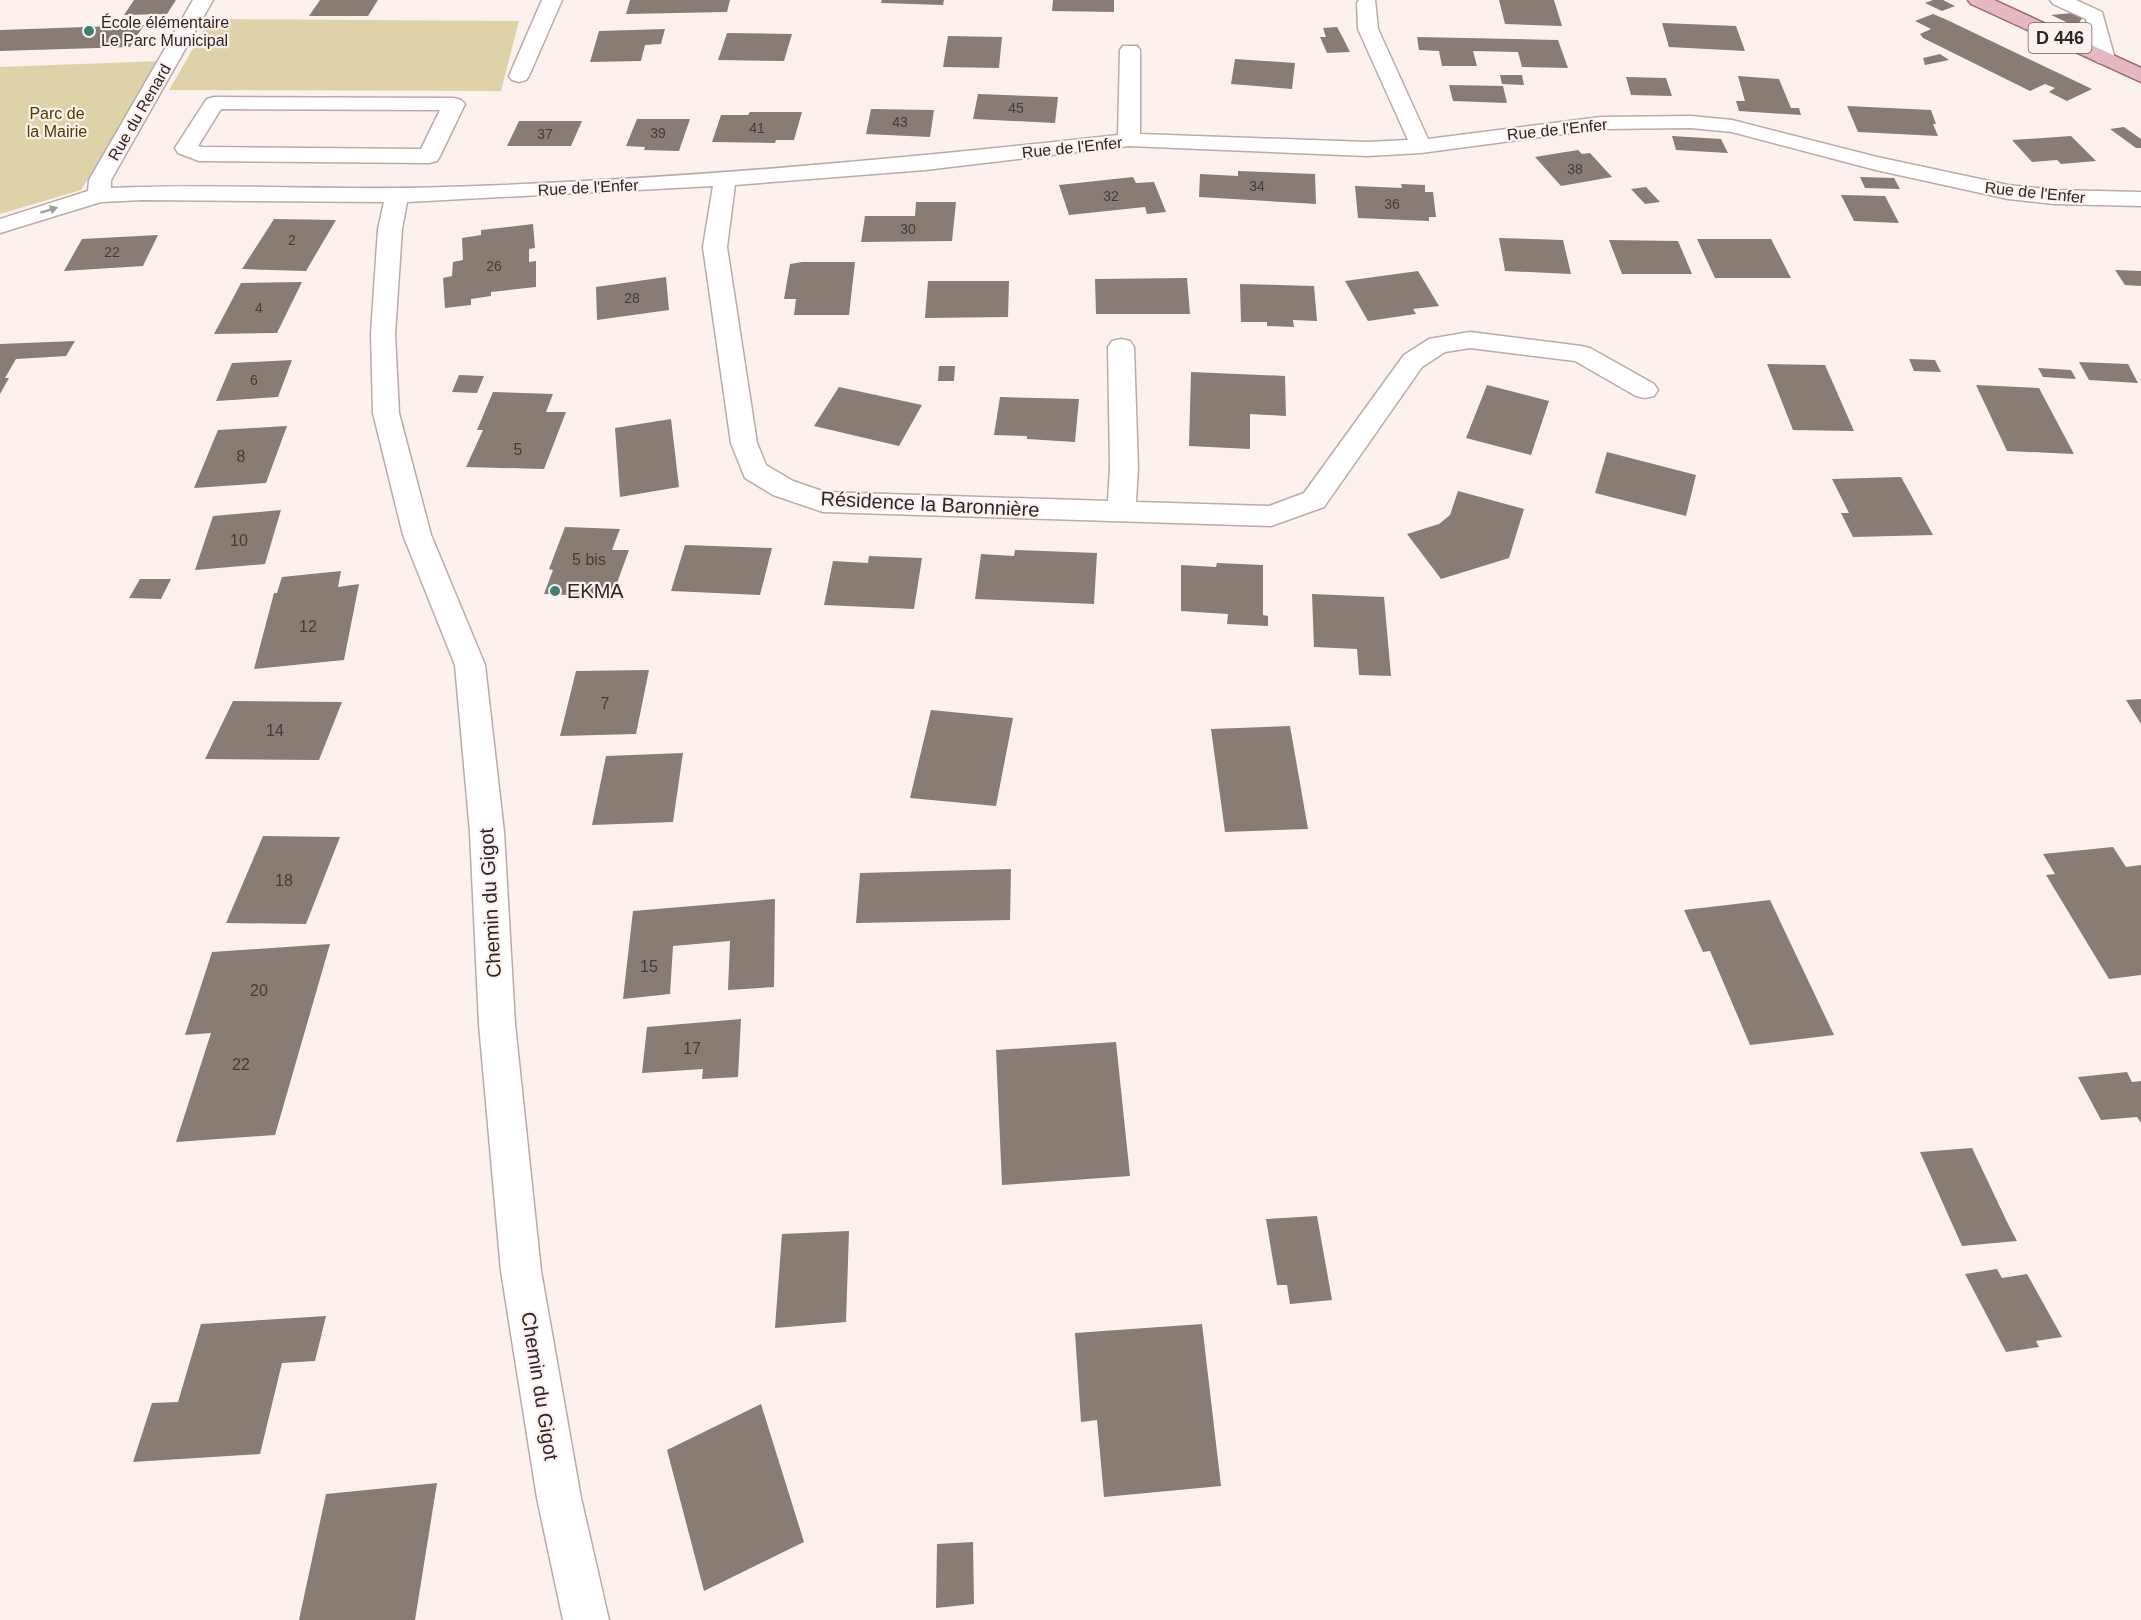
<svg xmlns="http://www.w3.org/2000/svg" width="2141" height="1620" font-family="Helvetica,sans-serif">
<rect width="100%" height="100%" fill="#fdf1ee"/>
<path fill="#dfd2a8" d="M 210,19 L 519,21 L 501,91 L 169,90 Z
M 161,61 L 81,190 L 0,214 L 0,67 Z"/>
<path fill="#877d74" d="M 134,0 L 176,0 L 167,14 L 124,15 Z
M 320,0 L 378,0 L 368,16 L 309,16 Z
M 630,0 L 730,0 L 727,12 L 626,14 Z
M 882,0 L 944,0 L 943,5 L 881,3 Z
M 1053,0 L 1114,0 L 1114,12 L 1052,11 Z
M 1499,0 L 1554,0 L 1562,26 L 1505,24 Z
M 1933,0 L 1943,0 L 1955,6 L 1942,11 L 1925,3 Z
M 2072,13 L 2082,18 L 2077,27 L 2051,15 Z
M 1933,14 L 1945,19 L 2092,89 L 2067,101 L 2049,92 L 2055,88 L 2045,84 L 2030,91 L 1923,38 L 1920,34 L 1931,29 L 1915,21 Z
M 1662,23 L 1736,26 L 1745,51 L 1669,47 Z
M 144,25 L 130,47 L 0,51 L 0,30 Z
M 1337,27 L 1342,36 L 1350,52 L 1327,53 L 1320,37 L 1326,37 L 1323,28 Z
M 665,29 L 661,44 L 645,45 L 641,61 L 590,62 L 599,31 Z
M 727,33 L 792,34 L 784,61 L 718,60 Z
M 948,36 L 1002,37 L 999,68 L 943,67 Z
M 1417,37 L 1558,40 L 1568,68 L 1522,67 L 1518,52 L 1473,51 L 1477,66 L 1442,66 L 1439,51 L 1419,50 Z
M 1940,54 L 1949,60 L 1925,65 L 1923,58 Z
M 1235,59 L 1295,63 L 1292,89 L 1231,84 Z
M 1500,75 L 1522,75 L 1524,85 L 1502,84 Z
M 1738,76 L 1779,79 L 1791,108 L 1799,108 L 1801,115 L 1739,111 L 1736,101 L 1745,101 Z
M 1626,77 L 1666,78 L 1672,96 L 1631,95 Z
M 1449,85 L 1503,86 L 1507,103 L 1453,101 Z
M 978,94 L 1058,97 L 1055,123 L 973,119 Z
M 1847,106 L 1931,110 L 1936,124 L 1933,124 L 1938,136 L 1858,132 Z
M 871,109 L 934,110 L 930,137 L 866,134 Z
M 750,112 L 802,112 L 794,140 L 776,140 L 775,143 L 712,142 L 721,115 L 748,115 Z
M 637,119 L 690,119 L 679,151 L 644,150 L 645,147 L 626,146 Z
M 519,121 L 582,121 L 571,146 L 507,146 Z
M 2124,127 L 2141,139 L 2141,148 L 2136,148 L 2110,129 Z
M 1672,136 L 1721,139 L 1728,153 L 1676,150 Z
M 2071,136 L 2096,161 L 2061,164 L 2057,160 L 2032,162 L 2012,140 Z
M 1578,150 L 1582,154 L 1590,153 L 1612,177 L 1561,186 L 1535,157 Z
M 1238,171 L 1315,174 L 1316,204 L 1199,197 L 1200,174 L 1238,176 Z
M 1133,177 L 1136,183 L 1154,182 L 1166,212 L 1147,214 L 1145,207 L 1069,215 L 1059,185 Z
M 1860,177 L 1894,178 L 1900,189 L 1865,188 Z
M 1401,184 L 1425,185 L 1425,192 L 1433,192 L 1436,217 L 1429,217 L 1429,221 L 1358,218 L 1355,186 L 1402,188 Z
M 1646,187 L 1660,202 L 1645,204 L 1631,189 Z
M 1841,195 L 1885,196 L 1899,223 L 1854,221 Z
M 916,202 L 956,202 L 952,241 L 861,242 L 865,216 L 915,216 Z
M 274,219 L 336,220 L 306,271 L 242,269 Z
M 533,224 L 535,248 L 529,249 L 529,262 L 536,261 L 536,287 L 491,292 L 491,296 L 471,299 L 471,305 L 445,308 L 443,278 L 452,276 L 453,262 L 463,260 L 462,238 L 481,235 L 481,230 Z
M 158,235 L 143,266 L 64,271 L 82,239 Z
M 1499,238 L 1563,240 L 1571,274 L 1505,271 Z
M 1697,239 L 1771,239 L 1791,278 L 1715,278 Z
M 1609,240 L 1678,241 L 1692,274 L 1622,274 Z
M 802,262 L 855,262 L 849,315 L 794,315 L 796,299 L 784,299 L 790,264 Z
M 2115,270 L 2141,271 L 2141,286 L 2125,285 Z
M 1418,271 L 1439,306 L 1413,309 L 1416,314 L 1368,321 L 1345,281 Z
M 666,277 L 669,310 L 597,320 L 596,287 Z
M 1187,278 L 1190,314 L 1096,314 L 1095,279 Z
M 928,281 L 1009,281 L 1008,317 L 925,318 Z
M 302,282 L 277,333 L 214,334 L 241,283 Z
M 1240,284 L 1314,286 L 1317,321 L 1293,320 L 1294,327 L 1267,326 L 1267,322 L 1241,322 Z
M 75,341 L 66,356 L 16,359 L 5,378 L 9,378 L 0,394 L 0,344 Z
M 1909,359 L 1935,360 L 1941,372 L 1914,371 Z
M 292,360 L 278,397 L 216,401 L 232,363 Z
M 2079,362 L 2128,364 L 2138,383 L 2089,380 Z
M 1767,364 L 1825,365 L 1854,431 L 1793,430 Z
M 939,366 L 955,366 L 954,381 L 938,381 Z
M 2038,368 L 2071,370 L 2076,379 L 2043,377 Z
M 1191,372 L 1285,376 L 1286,416 L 1250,414 L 1250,449 L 1189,446 Z
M 459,375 L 484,376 L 477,393 L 452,392 Z
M 1487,385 L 1549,401 L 1531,455 L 1466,438 Z
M 1976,385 L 2039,388 L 2074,454 L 2007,451 Z
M 839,387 L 922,405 L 899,446 L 814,426 Z
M 493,392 L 553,394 L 546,412 L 566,412 L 544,469 L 466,467 L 483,430 L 477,430 Z
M 1000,397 L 1079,399 L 1075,442 L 1027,439 L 1027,436 L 994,435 Z
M 671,419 L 679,487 L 620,497 L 615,428 Z
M 287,426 L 266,483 L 194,488 L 218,430 Z
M 1607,452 L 1696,475 L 1686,516 L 1595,493 Z
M 1901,477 L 1933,535 L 1853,537 L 1841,513 L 1849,513 L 1832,479 Z
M 1458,491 L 1524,509 L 1509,558 L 1441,579 L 1407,534 L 1439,524 L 1450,515 Z
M 281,510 L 265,564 L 195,570 L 213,516 Z
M 565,527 L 620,529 L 612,550 L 629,550 L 612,597 L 544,594 L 553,570 L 549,569 Z
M 685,545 L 772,548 L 760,595 L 671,591 Z
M 1015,550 L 1097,553 L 1094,604 L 975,599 L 981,554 L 1014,556 Z
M 869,556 L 922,558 L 914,609 L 824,605 L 833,561 L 868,563 Z
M 1217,563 L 1263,565 L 1263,615 L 1268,616 L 1268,626 L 1227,624 L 1228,614 L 1181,611 L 1181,565 L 1216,567 Z
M 341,571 L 338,587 L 359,584 L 344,660 L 254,669 L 274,593 L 277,593 L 282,577 Z
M 140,579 L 171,579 L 161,599 L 129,598 Z
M 1312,594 L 1384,597 L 1391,676 L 1359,675 L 1357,649 L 1314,647 Z
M 649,670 L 636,734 L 560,736 L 576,671 Z
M 2141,699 L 2141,724 L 2126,700 Z
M 233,701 L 342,702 L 319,760 L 205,759 Z
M 931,710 L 1013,718 L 996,806 L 910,798 Z
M 1290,726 L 1308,829 L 1225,832 L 1211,729 Z
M 683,753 L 673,822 L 592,825 L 606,756 Z
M 263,836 L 340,837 L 306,924 L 226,923 Z
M 2113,847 L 2126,867 L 2141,865 L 2141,975 L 2109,979 L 2046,875 L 2055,874 L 2043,854 Z
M 1011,869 L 1010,920 L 856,923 L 860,873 Z
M 775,899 L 774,987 L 728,990 L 730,941 L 673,946 L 670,994 L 623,999 L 633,911 Z
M 1770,900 L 1834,1035 L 1750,1045 L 1710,951 L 1703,952 L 1684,910 Z
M 330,944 L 275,1135 L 176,1142 L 211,1033 L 185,1035 L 212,952 Z
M 741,1019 L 738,1077 L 702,1079 L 703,1069 L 642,1073 L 647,1027 Z
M 1116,1042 L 1130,1176 L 1002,1185 L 996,1050 Z
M 2127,1072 L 2132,1082 L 2141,1081 L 2141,1123 L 2137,1117 L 2101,1120 L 2078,1077 Z
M 1972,1148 L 2009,1226 L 2017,1241 L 1962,1246 L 1920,1152 Z
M 1317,1216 L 1332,1300 L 1290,1304 L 1287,1285 L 1277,1285 L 1266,1219 Z
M 849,1231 L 846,1322 L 775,1328 L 782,1234 Z
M 1997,1269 L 2002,1278 L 2027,1274 L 2062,1337 L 2036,1341 L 2039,1347 L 2006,1352 L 1965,1274 Z
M 326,1316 L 315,1361 L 282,1363 L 260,1454 L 133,1462 L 152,1403 L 178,1402 L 201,1324 Z
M 1202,1324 L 1221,1486 L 1104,1497 L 1097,1420 L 1081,1422 L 1075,1333 Z
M 761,1404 L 804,1542 L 704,1591 L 667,1450 Z
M 437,1483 L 415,1620 L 299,1620 L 326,1494 Z
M 973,1542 L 974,1604 L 936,1608 L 937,1544 Z"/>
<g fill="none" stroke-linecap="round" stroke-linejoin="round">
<defs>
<path id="minor" d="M 193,0 L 213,0 L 111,180 L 111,188 C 222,183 334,191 446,187 C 671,180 895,160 1118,135 L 1120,50 L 1123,46 L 1137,46 L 1140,50 L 1140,134 L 1367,142 L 1408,140 L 1358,29 L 1357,3 L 1359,0 L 1375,0 L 1378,29 L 1428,139 L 1601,117 L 1691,116 L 1732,120 L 1877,157 L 2008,185 L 2054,190 L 2141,192 L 2141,206 L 2054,204 L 2008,199 L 1876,170 L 1732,132 L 1691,128 L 1601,129 L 1421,153 L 1367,156 L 1129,146 L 925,170 L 735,185 L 727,247 L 757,443 L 766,465 L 793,481 L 825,492 L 1108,501 L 1110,468 L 1108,347 L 1112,341 L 1121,339 L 1130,341 L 1134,347 L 1138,468 L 1136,502 L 1269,506 L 1304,493 L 1404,355 L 1429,339 L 1470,332 L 1581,346 L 1590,348 L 1654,384 L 1658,390 L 1654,396 L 1645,398 L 1636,396 L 1575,361 L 1470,348 L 1445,352 L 1422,367 L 1324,507 L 1271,526 L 823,512 L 773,495 L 745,478 L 731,443 L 703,247 L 713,186 L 407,202 L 402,229 L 395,334 L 399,413 L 431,535 L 485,665 L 504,832 L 515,1024 L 541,1271 L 581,1498 L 609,1620 L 563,1620 L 537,1498 L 501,1271 L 479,1024 L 470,832 L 455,665 L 403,535 L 373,413 L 371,334 L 378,229 L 384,202 L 142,200 L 101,202 L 0,233 L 0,219 L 88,191 L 89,180 Z
M 542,0 L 562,0 L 529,76 L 526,80 L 519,82 L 512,80 L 509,76 Z
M 2050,0 L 2076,0 L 2102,12 L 2115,59 L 2112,63 L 2098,63 L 2095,59 L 2086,19 L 2053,4 Z
M 214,97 L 454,98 L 461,100 L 465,104 L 440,156 L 437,161 L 429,163 L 199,161 L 178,153 L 175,148 L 204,103 L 207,99 ZM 221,109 L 440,110 L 421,149 L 203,147 L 198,146 Z"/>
<path id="major" d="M 1968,0 L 1994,0 L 2141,68 L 2141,82 L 1971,4 Z"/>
</defs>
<use href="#minor" stroke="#b9aba7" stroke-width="3"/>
<use href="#major" stroke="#9a6871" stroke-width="3"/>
<use href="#minor" fill="#fff" fill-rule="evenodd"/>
<use href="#major" fill="#e6b9c2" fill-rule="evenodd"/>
</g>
<defs><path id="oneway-solid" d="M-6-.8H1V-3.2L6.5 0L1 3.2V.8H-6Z" transform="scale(1.5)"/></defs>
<use fill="#a09d9d" href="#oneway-solid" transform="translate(49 210) rotate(-17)"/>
<g fill="#3c7f73" stroke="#fdf1ee" stroke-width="2">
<circle cx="89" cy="31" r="6"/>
<circle cx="555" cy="591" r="6"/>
</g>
<g text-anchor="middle" stroke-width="4.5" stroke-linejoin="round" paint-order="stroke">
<g font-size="14" fill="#433c39">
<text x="1016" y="113">45</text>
<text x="900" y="127">43</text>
<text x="757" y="133">41</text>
<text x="658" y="138">39</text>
<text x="545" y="139">37</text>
<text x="1575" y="174">38</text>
<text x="1257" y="191">34</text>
<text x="1111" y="201">32</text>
<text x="1392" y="209">36</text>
<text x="908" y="234">30</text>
<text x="292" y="245">2</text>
<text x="112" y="257">22</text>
<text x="494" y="271">26</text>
<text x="632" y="303">28</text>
<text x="259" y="313">4</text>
<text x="254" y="385">6</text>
</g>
<g font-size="16" fill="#2c2625" stroke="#fdf1ee" text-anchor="start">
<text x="101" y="28">École élémentaire<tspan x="101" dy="18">Le Parc Municipal</tspan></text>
</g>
<g font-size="16" fill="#2c2625" stroke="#fdf1ee">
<text transform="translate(139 112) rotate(-60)" y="6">Rue du Renard</text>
<text transform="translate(1557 129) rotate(-6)" y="6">Rue de l'Enfer</text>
<text transform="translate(1072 147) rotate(-6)" y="6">Rue de l'Enfer</text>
<text transform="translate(588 187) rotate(-3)" y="6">Rue de l'Enfer</text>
<text transform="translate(2035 192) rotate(6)" y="6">Rue de l'Enfer</text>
</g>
<g font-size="16" fill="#4b3c00" stroke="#fdf1ee">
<text x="57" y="119">Parc de<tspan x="57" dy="18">la Mairie</tspan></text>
</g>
<g font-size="16" fill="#433c39">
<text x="518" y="455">5</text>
<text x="241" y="462">8</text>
<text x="239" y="546">10</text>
<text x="589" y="565">5 bis</text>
<text x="308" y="632">12</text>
<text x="605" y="709">7</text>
<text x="275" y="736">14</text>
<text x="284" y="886">18</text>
<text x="649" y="972">15</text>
<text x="259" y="996">20</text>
<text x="692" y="1054">17</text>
<text x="241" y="1070">22</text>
</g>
<rect fill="#fdf1ee" stroke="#6b6361" stroke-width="1.5" x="2028.5" y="23" width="63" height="30" rx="4.5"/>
<g font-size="18" font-weight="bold" fill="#2c2625">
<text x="2060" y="44">D 446</text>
</g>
<g font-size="20" fill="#2c2625" stroke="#fdf1ee">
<text transform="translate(930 504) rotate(3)" y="7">Résidence la Baronnière</text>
<text transform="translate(490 903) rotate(-93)" y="7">Chemin du Gigot</text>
<text transform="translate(540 1386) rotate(81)" y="7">Chemin du Gigot</text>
</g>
<g font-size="20" fill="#2c2625" stroke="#fdf1ee" text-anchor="start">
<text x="567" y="598">EKMA</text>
</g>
</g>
</svg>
